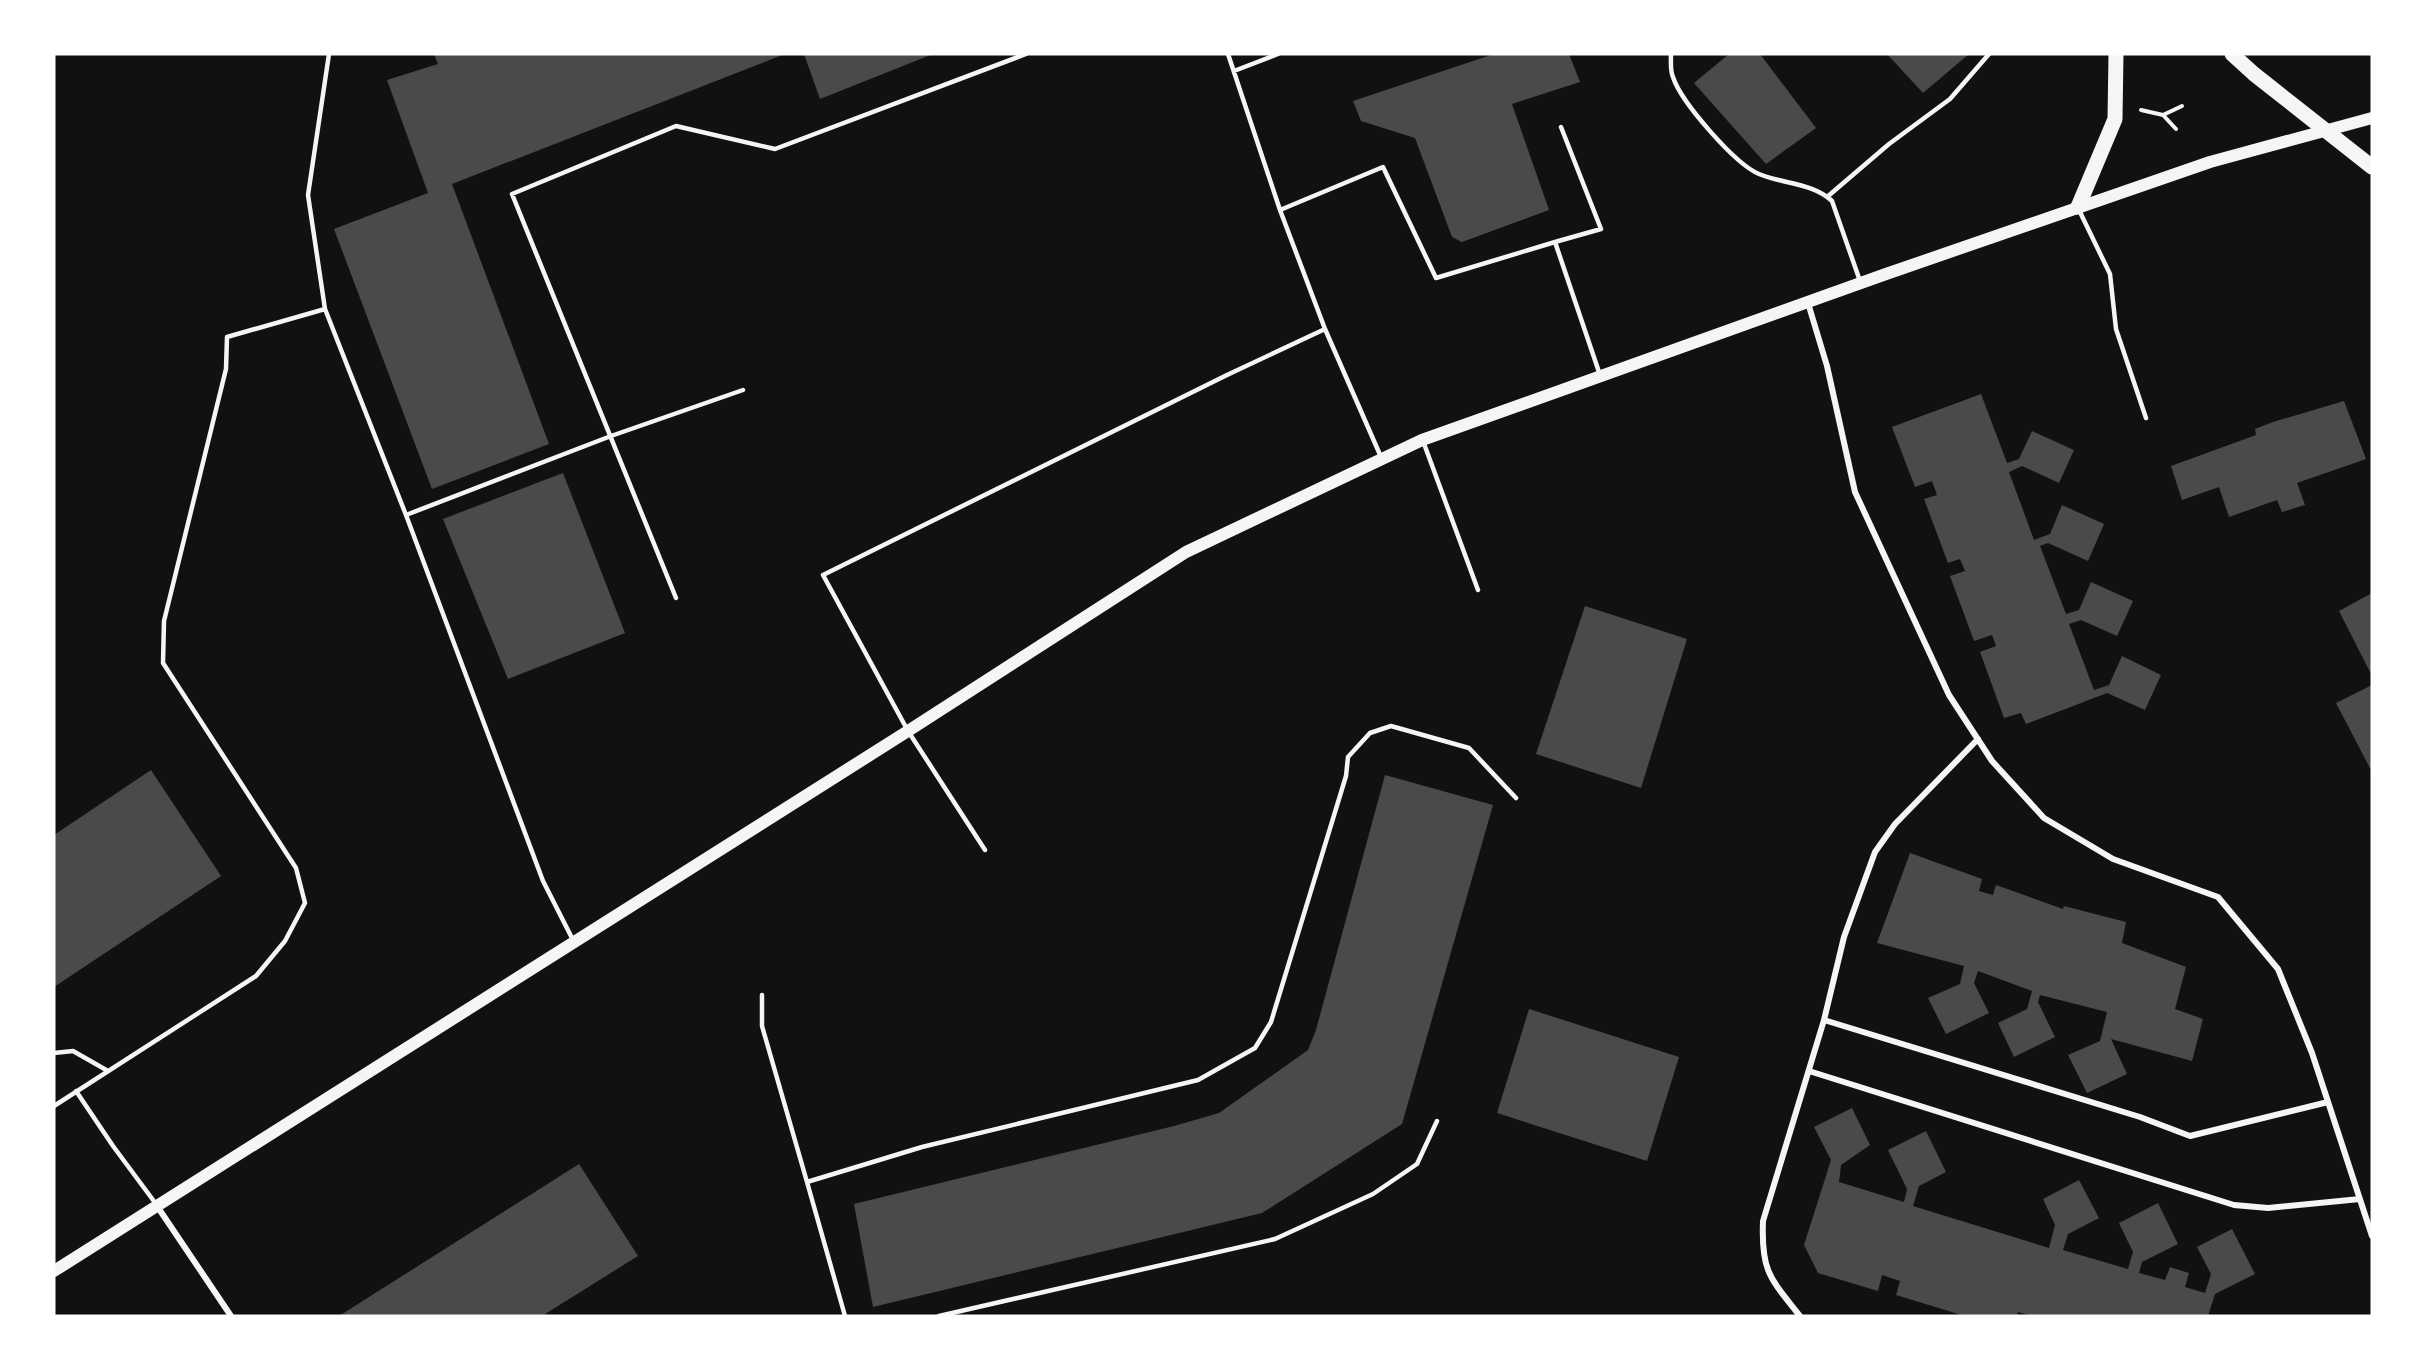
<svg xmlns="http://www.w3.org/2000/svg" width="2426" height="1370" font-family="'Source Sans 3',sans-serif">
<rect width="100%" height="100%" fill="#111"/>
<path fill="#4a4a4a" d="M 434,54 L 785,54 L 452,184 L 549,444 L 432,489 L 334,229 L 428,193 L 387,80 L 438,64 Z
M 804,54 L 933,54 L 820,99 Z
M 1494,54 L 1569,54 L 1580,82 L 1512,104 L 1549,210 L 1462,242 L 1452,237 L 1415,138 L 1361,121 L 1353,101 Z
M 1729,54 L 1760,54 L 1816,128 L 1766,164 L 1694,83 Z
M 1887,54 L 1969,54 L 1923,93 Z
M 1981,394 L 2007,463 L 2019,459 L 2032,431 L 2074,450 L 2059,483 L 2022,466 L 2009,472 L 2034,540 L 2050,534 L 2062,505 L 2104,524 L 2088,561 L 2048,543 L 2040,546 L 2066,614 L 2079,610 L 2091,582 L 2133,601 L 2117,636 L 2081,620 L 2069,624 L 2094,690 L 2109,685 L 2122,656 L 2161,675 L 2145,710 L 2107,693 L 2026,724 L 2021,713 L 2004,718 L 1980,652 L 1996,646 L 1992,635 L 1974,641 L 1950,576 L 1965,571 L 1960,559 L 1948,563 L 1924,499 L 1937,495 L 1932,481 L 1915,487 L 1892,427 Z
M 2344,401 L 2366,459 L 2297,483 L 2305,505 L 2282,512 L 2277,500 L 2229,517 L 2219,487 L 2182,500 L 2171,466 L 2256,435 L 2255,429 L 2273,422 Z
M 563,473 L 625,633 L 508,679 L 443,519 Z
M 2372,593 L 2372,671 L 2370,672 L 2339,611 Z
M 1585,606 L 1687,639 L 1641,788 L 1536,754 Z
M 2372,685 L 2372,772 L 2336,703 Z
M 151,770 L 221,876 L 54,987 L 54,835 Z
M 1385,775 L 1493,805 L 1402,1124 L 1262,1213 L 873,1307 L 854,1204 L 1174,1126 L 1219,1113 L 1308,1050 L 1316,1030 Z
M 1910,853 L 1982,879 L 1979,891 L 1993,895 L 1996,885 L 2063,909 L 2064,906 L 2126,922 L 2122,943 L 2186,967 L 2175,1009 L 2203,1019 L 2192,1061 L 2111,1039 L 2127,1074 L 2087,1093 L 2068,1055 L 2100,1041 L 2107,1012 L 2040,995 L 2038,1002 L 2055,1037 L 2014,1057 L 1998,1023 L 2027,1009 L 2032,991 L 1978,971 L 1974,983 L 1989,1013 L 1946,1034 L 1928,998 L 1960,984 L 1964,966 L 1877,943 Z
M 1529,1009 L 1679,1057 L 1647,1161 L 1497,1113 Z
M 1852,1108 L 1870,1145 L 1841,1165 L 1839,1182 L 1904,1202 L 1907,1189 L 1888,1150 L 1926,1131 L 1946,1172 L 1919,1186 L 1913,1206 L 2049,1248 L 2055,1225 L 2043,1199 L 2079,1180 L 2099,1218 L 2068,1234 L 2063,1250 L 2128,1269 L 2133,1252 L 2119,1223 L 2158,1203 L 2178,1244 L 2142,1262 L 2139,1273 L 2165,1280 L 2170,1267 L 2189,1273 L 2185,1287 L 2205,1293 L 2211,1274 L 2197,1247 L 2232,1229 L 2255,1274 L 2215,1294 L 2208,1316 L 2032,1316 L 2018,1312 L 2017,1316 L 1965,1316 L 1896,1295 L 1900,1281 L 1882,1275 L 1878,1291 L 1818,1273 L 1804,1245 L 1831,1160 L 1814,1127 Z
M 579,1164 L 638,1256 L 542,1316 L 339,1316 Z"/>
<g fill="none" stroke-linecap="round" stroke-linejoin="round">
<path stroke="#f5f5f5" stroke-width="4" d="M 2141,110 L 2163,115 L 2176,129
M 2163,115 L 2182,106"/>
<path stroke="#f5f5f5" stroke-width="4.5" d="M 329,54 L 308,195 L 325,309 L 406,515 L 543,881 L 573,940
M 1228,54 L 1280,210 L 1325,329
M 1671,54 C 1671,61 1670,71 1673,77 C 1681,102 1735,164 1759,174 C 1783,184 1813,183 1832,201 L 1860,281
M 1234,71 L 1278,54
M 1827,197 L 1889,144 L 1950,99 L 1989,54
M 1280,210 L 1383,167 L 1436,278 L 1555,242 L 1600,375
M 2079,210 L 2110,274 L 2116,329 L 2146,418
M 1555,242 L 1601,229 L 1561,127
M 1423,441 L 1478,590
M 406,515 L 611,436 L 743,390
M 676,598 L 512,194 L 676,126 L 775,149 L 1026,54
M 985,850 L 908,731 L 823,575 L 1227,375 L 1325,329 L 1381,457
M 762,995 L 762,1026 L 807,1182 L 922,1147 L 1198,1080 L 1255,1048 L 1271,1022 L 1346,776 L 1348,757 L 1370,733 L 1391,726 L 1469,748 L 1516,798
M 54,1053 L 73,1051 L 108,1071
M 76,1091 L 113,1146 L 156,1204
M 54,1106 L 256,976 L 285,941 L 305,903 L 296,868 L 163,663 L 164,621 L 226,369 L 227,337 L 325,309
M 807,1182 L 845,1316
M 939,1316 L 1275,1239 L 1373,1194 L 1417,1164 L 1437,1121"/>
<path stroke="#f5f5f5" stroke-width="6" d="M 1808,303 L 1827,366 L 1855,492 L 1949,695 L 1992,761 L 2044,818 L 2113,859 L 2218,897 L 2278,969 L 2312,1053 L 2372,1236
M 1824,1020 L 2140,1117 L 2190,1136 L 2328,1102
M 1809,1071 L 2234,1205 L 2268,1208 L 2360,1199
M 157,1206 L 231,1316
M 1800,1316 C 1770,1278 1761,1272 1763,1221 L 1824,1020 L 1844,937 L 1875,852 L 1895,824 L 1978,739"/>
<path stroke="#f5f5f5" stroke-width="12" d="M 54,1271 L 908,731 L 1186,552 L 1422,440 L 1886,274 L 2210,162 L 2372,118"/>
<path stroke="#f5f5f5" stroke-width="15" d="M 2232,54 L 2254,74 L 2372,167
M 2078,207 L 2115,119 L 2116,54"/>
</g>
<rect width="2426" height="1370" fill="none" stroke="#ffffff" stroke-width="111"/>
</svg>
